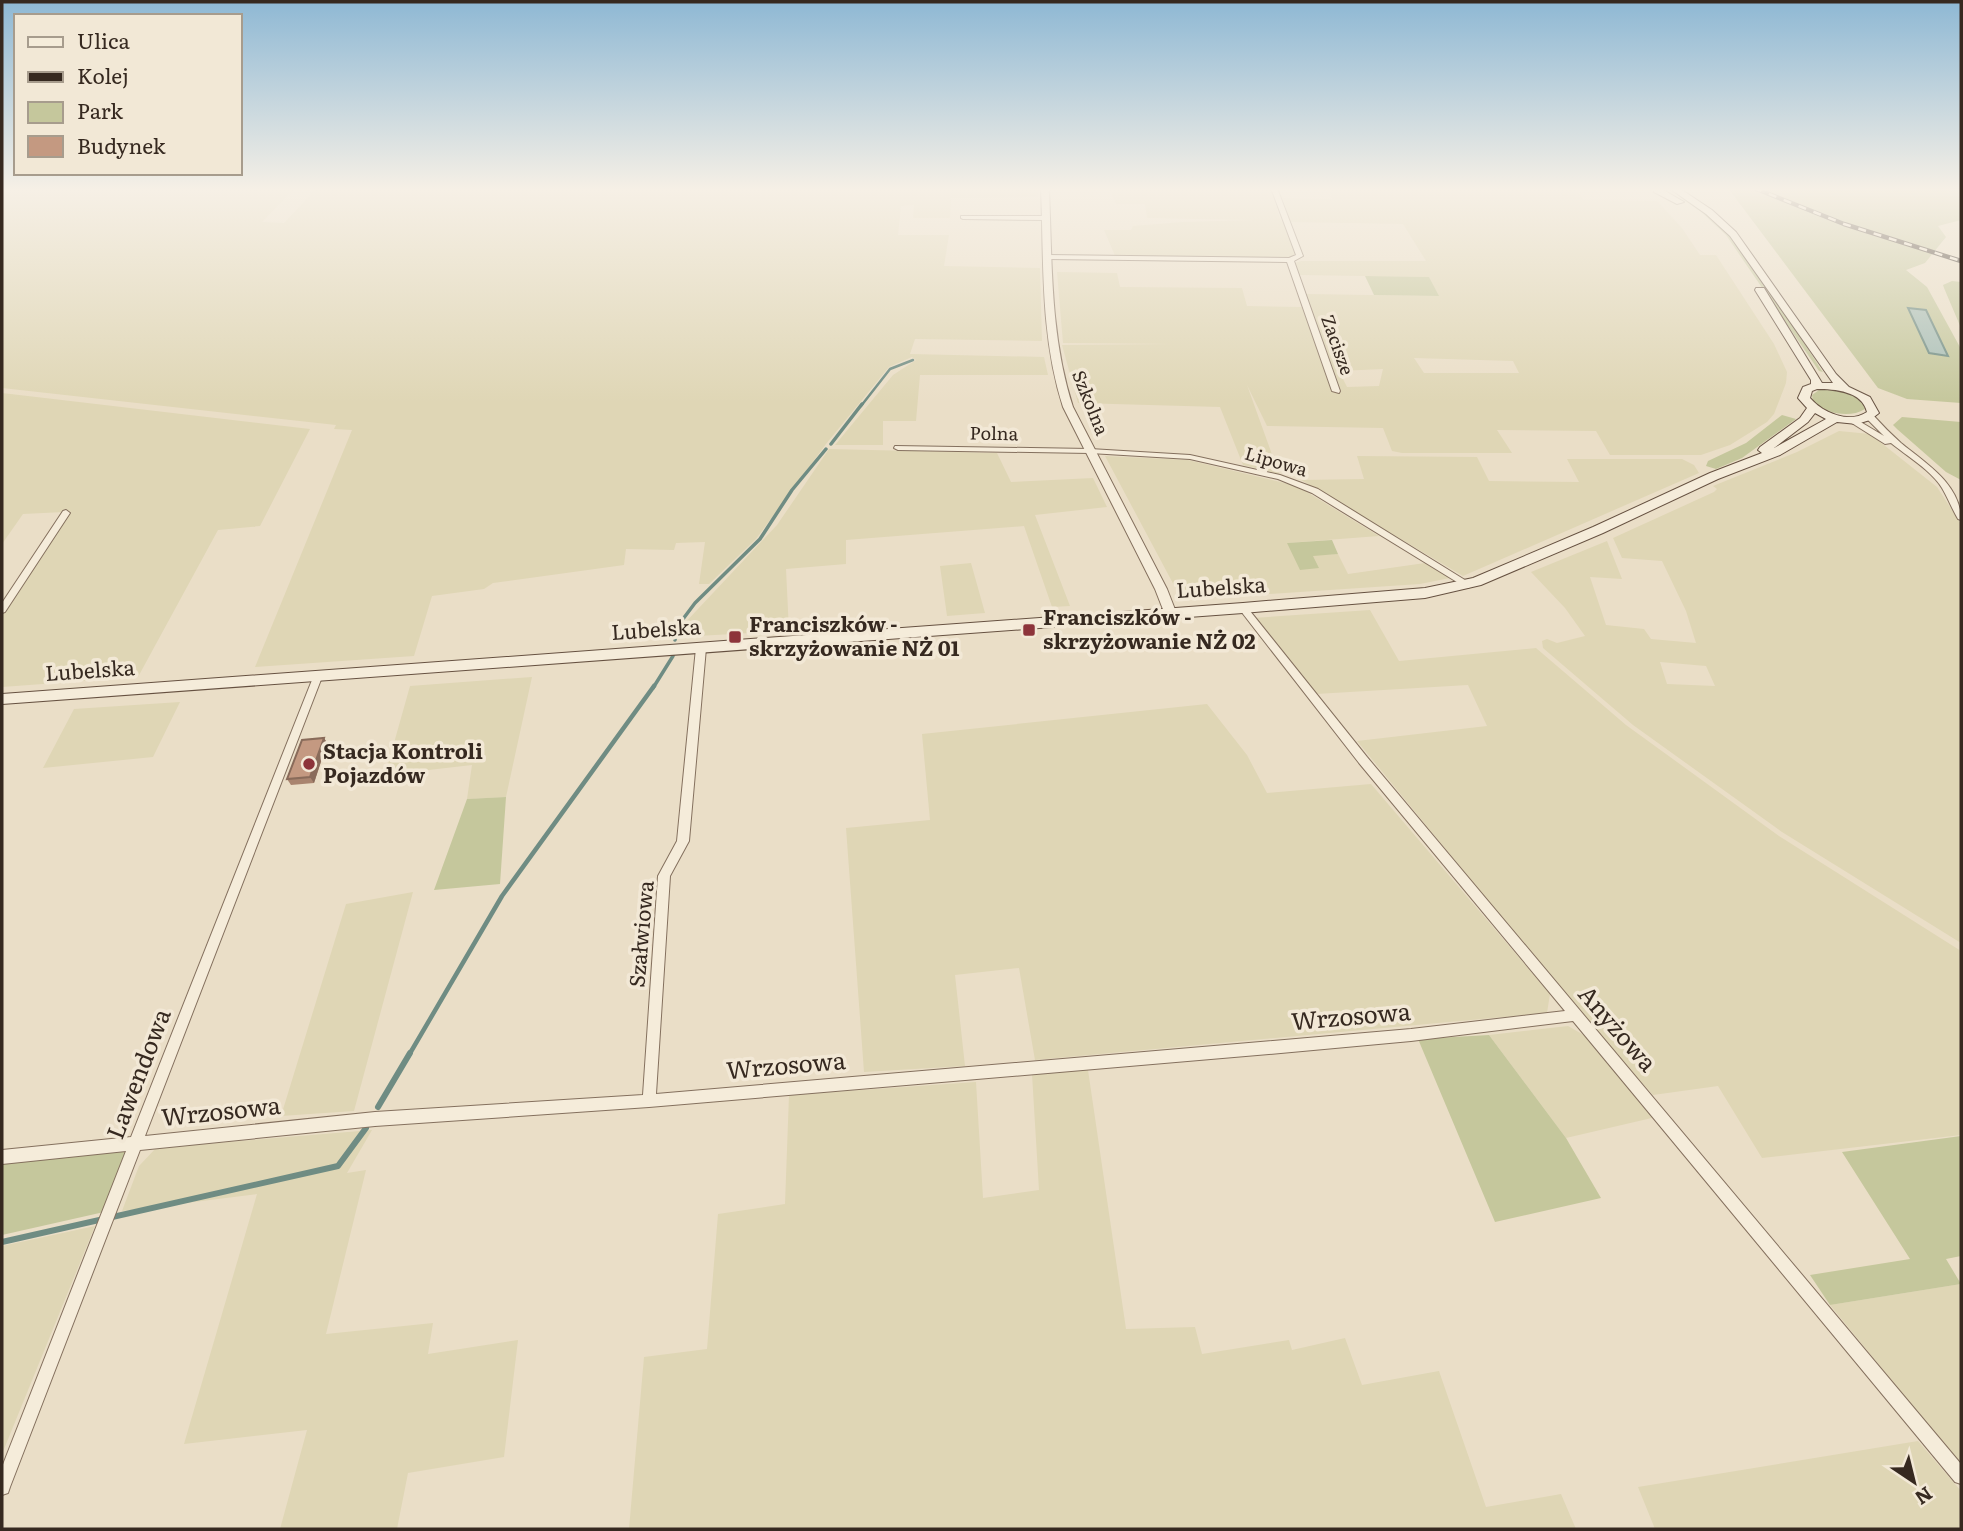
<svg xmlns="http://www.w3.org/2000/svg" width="1963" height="1531" font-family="Literata,serif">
<rect width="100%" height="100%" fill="#eadec7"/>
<path fill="#dfd6b5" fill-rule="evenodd" d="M 2,188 L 295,188 L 262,222 L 284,223 L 317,188 L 1038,188 L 1038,197 L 951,198 L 950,218 L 913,218 L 914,205 L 901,206 L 898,235 L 949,235 L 944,266 L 1040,268 L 1042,341 L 915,339 L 910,354 L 1044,357 L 1048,375 L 920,375 L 916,421 L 883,421 L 883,445 L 835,445 L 893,375 L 916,360 L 912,357 L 889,367 L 826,444 L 756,539 L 709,584 L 699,584 L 705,542 L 676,543 L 674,550 L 626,549 L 624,565 L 493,583 L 484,589 L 432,596 L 414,656 L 255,667 L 352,430 L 334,429 L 336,425 L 2,388 Z
M 1109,188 L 1271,188 L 1280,219 L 1285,223 L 1300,256 L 1290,260 L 1116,258 L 1104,230 L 1131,230 L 1133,226 L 1183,222 L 1255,220 L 1147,218 L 1145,204 L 1116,204 Z
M 1328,188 L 1575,188 L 1584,200 L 1657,201 L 1682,228 L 1700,255 L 1716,255 L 1774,344 L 1787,372 L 1786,383 L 1774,414 L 1767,422 L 1730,445 L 1701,455 L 1610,455 L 1596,431 L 1497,430 L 1512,453 L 1402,453 L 1392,451 L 1383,428 L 1267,426 L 1247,385 L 1279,474 L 1243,465 L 1220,407 L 1078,403 L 1062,345 L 1173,344 L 1063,343 L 1057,272 L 1117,273 L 1120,287 L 1242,288 L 1247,306 L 1302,307 L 1318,349 L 1305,294 L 1438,296 L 1429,277 L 1298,275 L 1295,263 L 1301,261 L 1426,261 L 1403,224 L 1290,222 L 1283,198 L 1332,199 ZM 1414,358 L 1513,361 L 1519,373 L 1424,373 ZM 1383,369 L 1379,386 L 1347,387 L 1339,371 Z
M 2,393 L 310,429 L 260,526 L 218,530 L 138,677 L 2,687 L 2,606 L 64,512 L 23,514 L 2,544 Z
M 1839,431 L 1870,434 L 1937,487 L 1961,524 L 1961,943 L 1782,832 L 1633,725 L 1543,648 L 1542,641 L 1547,639 L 1557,643 L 1585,636 L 1565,608 L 1531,572 L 1607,541 L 1622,579 L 1590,577 L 1606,625 L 1644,629 L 1651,639 L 1696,643 L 1686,611 L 1662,561 L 1622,558 L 1613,538 L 1714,492 L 1717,489 L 1713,486 L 1797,452 ZM 1660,662 L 1706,666 L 1715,686 L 1667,684 Z
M 829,449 L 997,453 L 1011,482 L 1093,478 L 1107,507 L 1035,515 L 1070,606 L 1052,607 L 1024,526 L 846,540 L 846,564 L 786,569 L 789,631 L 679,637 L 681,627 L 777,525 Z
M 1105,456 L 1188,460 L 1297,486 L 1379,536 L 1287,543 L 1313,555 L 1338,554 L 1348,574 L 1425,563 L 1450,578 L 1420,584 L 1193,599 L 1176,589 Z
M 1357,456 L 1477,457 L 1489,481 L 1579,482 L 1567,459 L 1682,459 L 1694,465 L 1699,473 L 1463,576 L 1301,480 L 1364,479 Z
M 971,563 L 985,613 L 947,616 L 940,566 Z
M 1370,610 L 1399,661 L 1536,648 L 1626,725 L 1779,836 L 1961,951 L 1961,1135 L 1762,1158 L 1718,1086 L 1653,1095 L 1584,1018 L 1357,741 L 1487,726 L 1468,685 L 1316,694 L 1253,618 Z
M 532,677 L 506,797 L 467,799 L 472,765 L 385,775 L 410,686 Z
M 180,702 L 153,757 L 43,768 L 74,709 Z
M 1207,704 L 1247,755 L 1267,793 L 1371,784 L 1550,994 L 1547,1013 L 1035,1060 L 1019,968 L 955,975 L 965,1066 L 864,1072 L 846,828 L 930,820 L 922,734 Z
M 413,892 L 354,1111 L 281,1116 L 346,904 Z
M 1568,1026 L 1589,1038 L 1656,1117 L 1566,1138 L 1489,1035 Z
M 1088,1070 L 1126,1329 L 1195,1327 L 1202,1354 L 1289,1340 L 1292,1350 L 1345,1338 L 1362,1385 L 1439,1371 L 1486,1507 L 1561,1494 L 1576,1529 L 629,1529 L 644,1357 L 707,1349 L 718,1214 L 785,1204 L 789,1095 L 976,1082 L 983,1198 L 1039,1190 L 1032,1074 Z
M 372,1130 L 347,1173 L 366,1170 L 326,1334 L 433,1323 L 428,1354 L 518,1340 L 504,1457 L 408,1473 L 397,1529 L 280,1529 L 307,1430 L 184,1444 L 257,1194 L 122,1211 L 139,1166 L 156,1148 Z
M 95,1226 L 2,1454 L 2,1246 Z
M 1961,1284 L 1961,1465 L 1830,1305 Z
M 1918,1441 L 1961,1491 L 1961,1529 L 1655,1529 L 1638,1487 Z"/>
<path fill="#c5c79c" d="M 1728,188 L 1961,188 L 1961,220 L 1938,226 L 1946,237 L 1925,263 L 1906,270 L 1927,287 L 1961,349 L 1961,403 L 1907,399 L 1878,388 Z
M 1679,197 C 1727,209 1794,329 1823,372 L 1819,371 L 1726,235 L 1700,211 Z
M 1365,276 L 1429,277 L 1439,296 L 1374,295 Z
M 1952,281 L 1961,282 L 1961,328 L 1944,288 L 1943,285 Z
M 1819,390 C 1837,389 1850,392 1864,403 L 1865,409 C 1849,419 1826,413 1813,402 L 1812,395 Z
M 1782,415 L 1796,419 L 1742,458 L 1716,469 L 1706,466 L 1708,461 L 1746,443 Z
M 1902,417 L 1961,422 L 1961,480 L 1946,472 L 1897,429 L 1893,425 Z
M 1332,540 L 1338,554 L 1313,556 L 1319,568 L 1300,570 L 1287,543 Z
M 506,797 L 500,884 L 434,890 L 467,799 Z
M 1489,1035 L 1566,1138 L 1601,1198 L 1495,1222 L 1418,1039 Z
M 1961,1136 L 1961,1256 L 1946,1259 L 1961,1284 L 1830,1305 L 1810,1275 L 1910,1259 L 1842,1152 Z
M 131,1147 L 104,1212 L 2,1235 L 2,1161 Z"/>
<path fill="#a8beb6" stroke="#6f8c83" stroke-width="2" d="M 1908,308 L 1926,310 L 1948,356 L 1929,353 Z"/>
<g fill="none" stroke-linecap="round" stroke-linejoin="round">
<path stroke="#6f8c83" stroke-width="2.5" d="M 861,406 L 890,369 L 913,360"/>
<path stroke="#6f8c83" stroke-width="3.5" d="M 831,444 L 862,404
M 675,640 L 677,627 L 695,603 L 760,539 L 792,490 L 826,449
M 653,688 L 673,656"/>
<path stroke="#6f8c83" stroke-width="4.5" d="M 409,1055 L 502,896 L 654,686"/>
<path stroke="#6f8c83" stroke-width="6" d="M 378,1107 L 410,1053
M 2,1242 L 338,1166 L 366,1128"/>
<defs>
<path id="minor" d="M 1271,188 L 1277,188 L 1303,256 L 1294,261 L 1340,391 L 1339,393 L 1332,391 L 1287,262 L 1048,259 L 1045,257 L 1048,255 L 1289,258 L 1296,255 Z
M 961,216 L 1046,216 L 1049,218 L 1046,220 L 963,219 L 961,218 Z
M 1867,415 L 1873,415 C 1882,425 1891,434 1901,443 C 1925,463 1961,484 1961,520 L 1958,519 C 1952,509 1948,498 1942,488 C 1932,471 1907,456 1891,443 L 1885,444 L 1847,420 L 1848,418 L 1854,418 L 1884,436 L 1867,419 Z
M 895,446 L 1090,449 L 1190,455 L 1280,475 L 1318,489 L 1473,585 L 1468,588 L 1465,587 L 1312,493 L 1278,479 L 1190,459 L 1090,453 L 898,450 L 894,448 Z
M 66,510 L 70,513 L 5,612 L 2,613 L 2,603 L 63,511 Z
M 1243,605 L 1246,606 L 1367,757 L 1961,1464 L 1961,1484 L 1955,1482 L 1573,1021 L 1411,1041 L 1269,1054 L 649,1107 L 375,1126 L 140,1150 L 10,1487 L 8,1493 L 2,1495 L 2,1467 L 126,1151 L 2,1164 L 2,1150 L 131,1137 L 314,675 L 320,675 L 322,677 L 145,1136 L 375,1112 L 643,1095 L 658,876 L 677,841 L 696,648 L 701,645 L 706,648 L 689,841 L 670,876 L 656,1094 L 1411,1029 L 1565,1011 L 1359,763 L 1240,610 L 1238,608 L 1240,606 Z"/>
<path id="tertiary" d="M 1041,188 L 1049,188 C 1052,262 1050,336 1073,407 L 1167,589 L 1176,612 L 1174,615 L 1170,616 L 1164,612 L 1155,589 L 1063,407 C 1040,335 1044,262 1041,188 Z"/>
<path id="secondary" d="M 1654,188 L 1660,188 L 1684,202 L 1677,204 L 1654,192 Z
M 1669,188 L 1679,188 L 1712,210 L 1736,232 L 1836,374 L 1849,387 L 1870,397 L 1879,413 L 1870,420 L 1857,424 L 1837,422 L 1780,455 L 1718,479 L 1603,533 L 1481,585 L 1425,598 L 1243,613 L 2,704 L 2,694 L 1243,603 L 1425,588 L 1473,578 L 1593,527 L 1710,473 L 1762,453 L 1758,450 L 1760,447 L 1800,418 L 1807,408 L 1798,398 L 1803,387 L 1811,384 L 1811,380 L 1755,290 L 1756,288 L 1764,288 L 1822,383 L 1833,383 L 1730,236 L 1706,214 ZM 1817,389 C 1835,389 1862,391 1867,412 C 1849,424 1823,413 1810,398 L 1812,391 ZM 1815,413 L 1826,419 L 1774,448 L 1808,422 Z"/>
</defs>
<use href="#minor" stroke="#84705e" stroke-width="2"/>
<use href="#tertiary" stroke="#84705e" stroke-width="2"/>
<use href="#secondary" stroke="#665141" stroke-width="2"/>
<use href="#minor" fill="#f5ecda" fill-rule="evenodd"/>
<use href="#tertiary" fill="#f5ecda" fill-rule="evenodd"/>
<use href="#secondary" fill="#f5ecda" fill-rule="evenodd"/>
<defs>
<path id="rail" d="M 1754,188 L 1844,224 L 1961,261"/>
</defs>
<use href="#rail" stroke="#362920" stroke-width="4.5"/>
<use href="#rail" stroke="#f2e8d6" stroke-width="2.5" stroke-dasharray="8" stroke-linecap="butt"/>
</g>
<path fill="#a9846f" d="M 324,738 L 327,743 L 314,783 L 291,785 L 287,779 Z"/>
<path fill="#896b5a" d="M 324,738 L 327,743 L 314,783 L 310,777 Z"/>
<path fill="#c49981" stroke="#896b5a" stroke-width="2" d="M 324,738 L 310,777 L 287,779 L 302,740 Z"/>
<linearGradient id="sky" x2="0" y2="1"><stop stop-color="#8eb8d4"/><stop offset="0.47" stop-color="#f6f0e6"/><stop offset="1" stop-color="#f6f0e6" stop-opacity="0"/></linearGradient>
<rect width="1963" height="403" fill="url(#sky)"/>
<g fill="#8d343a" stroke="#f2e8d6" stroke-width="2.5">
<rect x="1022" y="623" width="14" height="14" rx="3.5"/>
<rect x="728" y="630" width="14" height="14" rx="3.5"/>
<circle cx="309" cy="764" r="7"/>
</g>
<g text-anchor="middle" stroke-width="7" stroke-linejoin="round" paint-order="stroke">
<g font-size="18" fill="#362920" stroke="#f2e8d6">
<text transform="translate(1337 345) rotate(70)" y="6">Zacisze</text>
<text transform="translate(1090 403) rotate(68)" y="6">Szkolna</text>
<text transform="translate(994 434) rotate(1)" y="6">Polna</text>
<text transform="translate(1276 462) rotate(16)" y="6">Lipowa</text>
</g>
<g font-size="21" fill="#362920" stroke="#f2e8d6">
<text transform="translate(1221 588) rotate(-4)" y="7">Lubelska</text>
<text transform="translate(656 630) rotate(-4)" y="7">Lubelska</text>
<text transform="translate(90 671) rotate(-4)" y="7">Lubelska</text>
<text transform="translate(642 934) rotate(-85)" y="7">Szałwiowa</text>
</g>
<g font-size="21" font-weight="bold" fill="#362920" stroke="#f2e8d6" text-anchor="start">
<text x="1043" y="625">Franciszków -<tspan x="1043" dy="24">skrzyżowanie NŻ 02</tspan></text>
<text x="749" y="632">Franciszków -<tspan x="749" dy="24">skrzyżowanie NŻ 01</tspan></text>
<text x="323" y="759">Stacja Kontroli<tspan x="323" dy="24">Pojazdów</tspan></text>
</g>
<g font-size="24" fill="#362920" stroke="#f2e8d6">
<text transform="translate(1351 1017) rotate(-5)" y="8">Wrzosowa</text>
<text transform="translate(1617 1029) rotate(49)" y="8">Anyżowa</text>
<text transform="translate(786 1066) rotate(-5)" y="8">Wrzosowa</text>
<text transform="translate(139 1074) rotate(-69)" y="8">Lawendowa</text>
<text transform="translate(221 1112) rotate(-6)" y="8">Wrzosowa</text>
</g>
</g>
<rect width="1963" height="1531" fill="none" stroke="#362920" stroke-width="7"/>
<rect x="14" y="14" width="228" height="161" fill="#f2e8d6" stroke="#a79c8d" stroke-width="2"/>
<rect x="28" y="37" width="35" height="10" fill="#f5ecda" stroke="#a79c8d" stroke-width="2"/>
<text x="77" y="49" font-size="21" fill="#362920">Ulica</text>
<rect x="28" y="72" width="35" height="10" fill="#362920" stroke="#a79c8d" stroke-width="2"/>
<text x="77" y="84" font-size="21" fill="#362920">Kolej</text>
<rect x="28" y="102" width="35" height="21" fill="#c5c79c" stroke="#a79c8d" stroke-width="2"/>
<text x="77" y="119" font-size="21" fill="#362920">Park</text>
<rect x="28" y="136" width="35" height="21" fill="#c49981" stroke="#a79c8d" stroke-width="2"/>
<text x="77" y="154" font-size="21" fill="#362920">Budynek</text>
<g transform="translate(1914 1482) rotate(145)" stroke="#f2e8d6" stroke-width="5" paint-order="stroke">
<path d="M0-5L12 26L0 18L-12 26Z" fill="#362920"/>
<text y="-10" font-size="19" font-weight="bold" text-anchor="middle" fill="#362920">N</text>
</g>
</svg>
